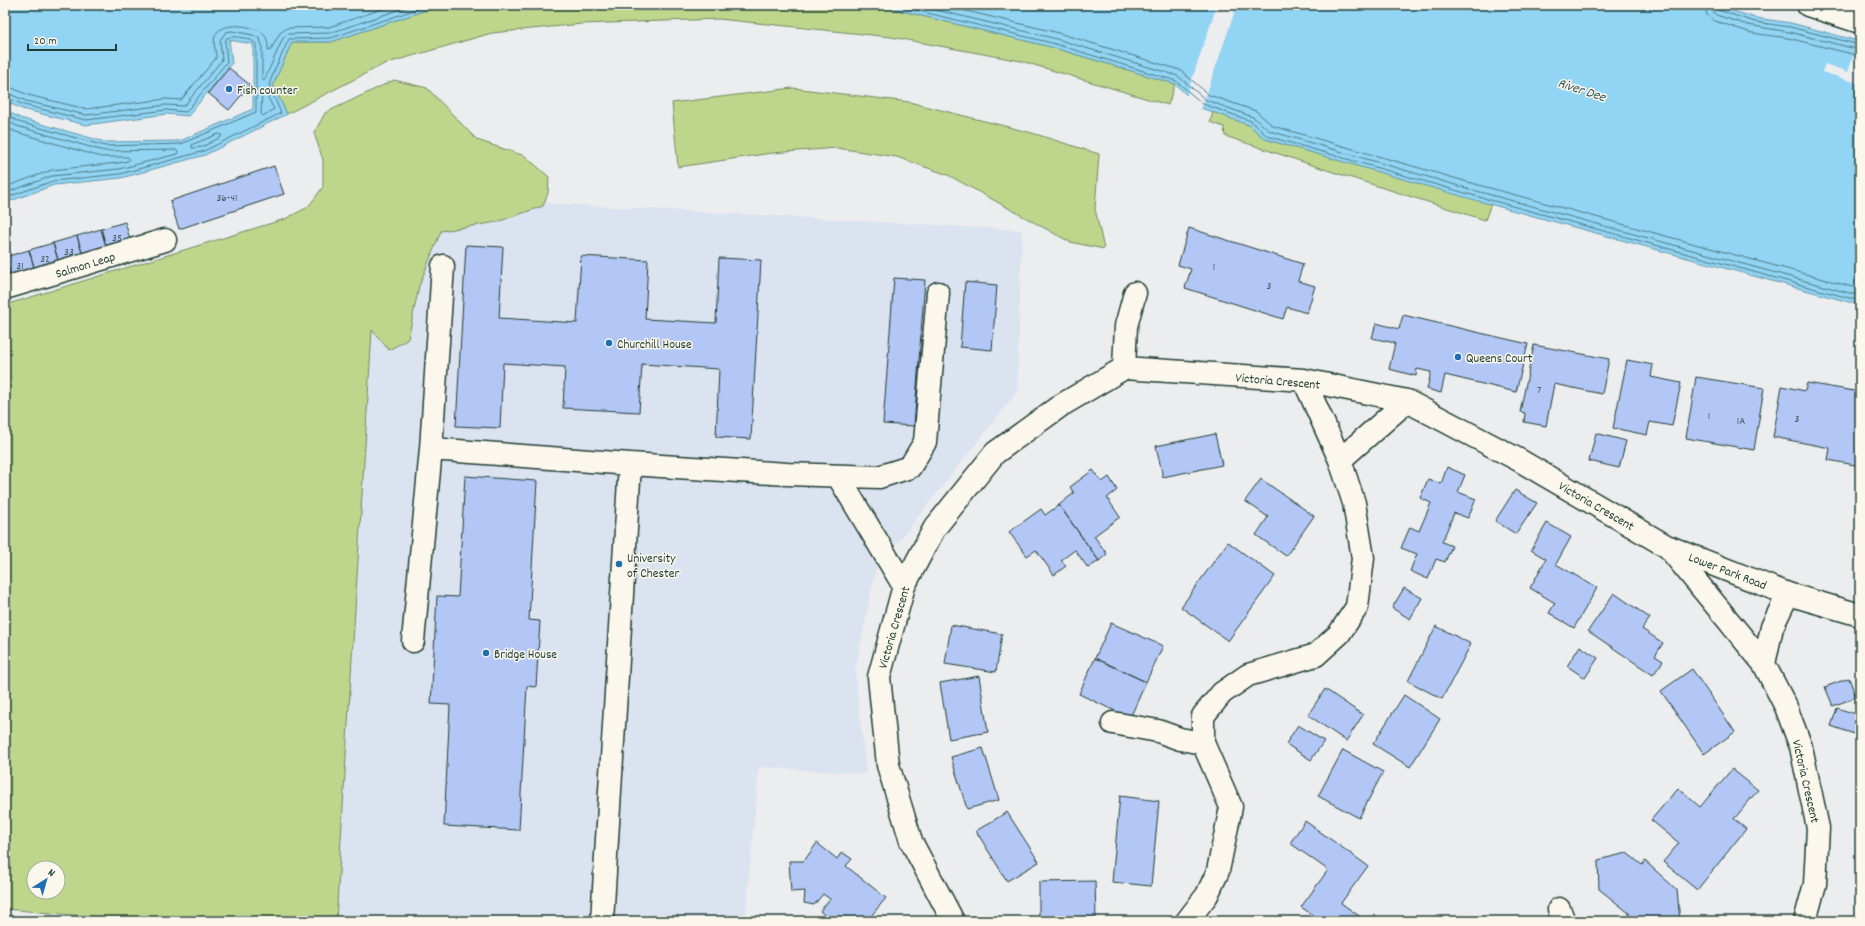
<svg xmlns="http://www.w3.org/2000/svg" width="1865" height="926" font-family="Dekko,sans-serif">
<rect width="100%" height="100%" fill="#ecedee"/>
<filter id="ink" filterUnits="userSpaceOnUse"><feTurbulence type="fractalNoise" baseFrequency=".025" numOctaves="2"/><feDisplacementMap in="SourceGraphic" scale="8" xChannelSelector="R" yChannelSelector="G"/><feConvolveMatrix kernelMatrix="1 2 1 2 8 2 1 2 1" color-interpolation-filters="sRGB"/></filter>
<g filter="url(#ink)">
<path fill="#dbe2f0" d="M 435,197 L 1022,230 L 1017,392 L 875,571 L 855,671 L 866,774 L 759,767 L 745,921 L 336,921 L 372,323 Z"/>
<path fill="#bed68c" stroke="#6e8a60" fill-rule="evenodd" d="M 441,5 L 868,5 L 885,7 L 1051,47 L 1175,84 L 1168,105 L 1021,61 L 891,37 L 719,19 L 581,24 L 492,33 L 384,64 L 287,114 L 273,85 L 292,42 L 331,42 Z
M 394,80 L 427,88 L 477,140 L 525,156 L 549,177 L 548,193 L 543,206 L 497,222 L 441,231 L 419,286 L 408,339 L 389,350 L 372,330 L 336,921 L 142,921 L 5,909 L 5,305 L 285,219 L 308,207 L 323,187 L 323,160 L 314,133 L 325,113 ZM 34,868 L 58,868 L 58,892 L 34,892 Z
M 793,88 L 909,102 L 1032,133 L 1099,154 L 1095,209 L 1104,249 L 1070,242 L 948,175 L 897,157 L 837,148 L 772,153 L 678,167 L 672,103 Z
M 1213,112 L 1249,125 L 1265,139 L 1491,204 L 1485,220 L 1339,174 L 1225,136 L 1224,127 L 1210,122 Z"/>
<path fill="#92d4f4" stroke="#6498a7" d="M 5,5 L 441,5 L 331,42 L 292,42 L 273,85 L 287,114 L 205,155 L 121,178 L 54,185 L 5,203 L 5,110 L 20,118 L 105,142 L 180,141 L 253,109 L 253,44 L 229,40 L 232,63 L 188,116 L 167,114 L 86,125 L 22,109 L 5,101 Z
M 868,5 L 1714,5 L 1756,18 L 1791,23 L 1858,41 L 1860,42 L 1860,305 L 1471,199 L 1265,139 L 1249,125 L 1201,108 L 1175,84 L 1051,47 L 885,7 Z"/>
<path fill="#ecedee" d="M 1217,5 L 1237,5 L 1201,110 L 1186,97 Z
M 1858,41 L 1860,42 L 1860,84 L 1822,72 L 1825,64 L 1848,72 Z"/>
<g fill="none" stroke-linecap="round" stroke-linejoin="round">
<path stroke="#4d7981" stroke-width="1" d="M 894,5 L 1052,43 L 1176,81 L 1203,104 L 1251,121 L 1267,136 L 1472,195 L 1860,301
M 915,5 L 1053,38 L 1178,76 L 1206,100 L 1253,117 L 1270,131 L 1473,190 L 1860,296
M 941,5 L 1055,32 L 1180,70 L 1209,95 L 1256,111 L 1273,126 L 1475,184 L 1860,289
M 1704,5 L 1707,15 L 1715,21 L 1752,33 L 1788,38 L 1860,56
M 1710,5 L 1712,11 L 1716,15 L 1748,25 L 1789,32 L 1860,50
M 1715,5 L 1718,10 L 1755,22 L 1790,27 L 1860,45
M 5,86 L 12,88 L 28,95 L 86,109 L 166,99 L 181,100 L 216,58 C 216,51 212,41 216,34 C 223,21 256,25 264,35 C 268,39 268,44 268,50 L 270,51 L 280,33 L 287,28 L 329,27 L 394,5
M 264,90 L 274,109 L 263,116 L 261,114 L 262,91 Z
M 5,92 L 26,101 L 86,115 L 166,105 L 184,106 L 222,60 L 220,40 L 226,32 L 232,31 L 253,35 L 260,39 L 262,45 L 262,79 L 264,81 L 283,38 L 288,34 L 330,33 L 413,5
M 5,97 L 24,105 L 86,120 L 166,110 L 186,112 L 227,62 L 225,41 L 227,38 C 233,35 252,38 256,44 L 256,112 L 181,144 L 105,146 L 19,122 L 5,114
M 5,120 L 17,126 L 104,151 L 176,150 L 178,152 L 177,154 L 119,169 L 52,176 L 5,193
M 5,127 L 16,132 L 101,157 L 128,157 L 130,159 L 128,161 L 118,163 L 52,170 L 5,187
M 219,134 L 222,135 L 221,137 L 202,147 L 192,148 L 192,145 Z
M 5,198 L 53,181 L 120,174 L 204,151 L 281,113 L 269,85 L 274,71 L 289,39 L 331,38 L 429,5"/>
</g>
<path fill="#b2c7f6" stroke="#1f3d34" d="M 229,68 L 250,85 L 229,110 L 208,93 Z
M 274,166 L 284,194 L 179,229 L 170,201 Z
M 125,222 L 132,246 L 108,253 L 101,229 Z
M 1189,228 L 1303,264 L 1298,281 L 1315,286 L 1307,313 L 1287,307 L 1283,319 L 1185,288 L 1191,269 L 1178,265 Z
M 101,229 L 108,253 L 84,259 L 77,236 Z
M 77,236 L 84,259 L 60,267 L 53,243 Z
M 53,243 L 60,267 L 36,274 L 29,250 Z
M 466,245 L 503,247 L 499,318 L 577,323 L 581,256 L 648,260 L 645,319 L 716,323 L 719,258 L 761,260 L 751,439 L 716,437 L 719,369 L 642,364 L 639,412 L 563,408 L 565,367 L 503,363 L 500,428 L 456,426 Z
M 29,250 L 36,274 L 12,281 L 5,257 Z
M 5,257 L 12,281 L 5,283 Z
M 894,278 L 925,280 L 914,426 L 883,424 Z
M 965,282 L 997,285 L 992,350 L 960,347 Z
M 1403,315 L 1528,344 L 1516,392 L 1445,375 L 1441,393 L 1427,389 L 1431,372 L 1417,369 L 1416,376 L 1389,369 L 1395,343 L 1372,338 L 1376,323 L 1399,329 Z
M 1534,345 L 1609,359 L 1602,394 L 1554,384 L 1546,426 L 1524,422 L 1525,413 L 1520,412 Z
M 1627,360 L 1653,365 L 1651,377 L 1681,383 L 1672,426 L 1650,422 L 1647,435 L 1613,428 Z
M 1696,377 L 1764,388 L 1754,450 L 1686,438 Z
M 1807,383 L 1860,392 L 1860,466 L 1828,460 L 1830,448 L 1773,437 L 1782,386 L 1805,391 Z
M 1596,433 L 1626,441 L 1619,468 L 1589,461 Z
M 1215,434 L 1222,465 L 1163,477 L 1156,446 Z
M 1447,467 L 1465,475 L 1458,492 L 1476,499 L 1468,518 L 1454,513 L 1442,542 L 1452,546 L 1445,562 L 1436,559 L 1428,579 L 1410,571 L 1417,554 L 1401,548 L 1410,527 L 1419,531 L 1431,503 L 1420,498 L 1428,479 L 1441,484 Z
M 1093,470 L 1102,482 L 1109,477 L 1117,490 L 1107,498 L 1120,517 L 1094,536 L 1107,554 L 1099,561 L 1059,505 L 1074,493 L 1070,487 Z
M 465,476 L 537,481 L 529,620 L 540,621 L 536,687 L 527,686 L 519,830 L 444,826 L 450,705 L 431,704 L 437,596 L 458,597 Z
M 1261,479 L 1314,516 L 1286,556 L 1256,535 L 1268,517 L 1245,501 Z
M 1515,490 L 1537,503 L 1516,534 L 1495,521 Z
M 1059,505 L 1099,561 L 1088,568 L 1075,550 L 1061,560 L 1066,566 L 1054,575 L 1036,550 L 1027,556 L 1009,532 L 1041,509 L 1045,515 Z
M 1547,523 L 1571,537 L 1556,564 L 1597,588 L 1574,628 L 1549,613 L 1555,603 L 1530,588 L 1546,559 L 1531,550 Z
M 1228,542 L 1275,576 L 1228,641 L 1181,607 Z
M 1404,588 L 1422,598 L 1410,619 L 1392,608 Z
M 1614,593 L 1650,618 L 1642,629 L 1663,643 L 1655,656 L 1663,661 L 1653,675 L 1588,631 Z
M 1111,623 L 1163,646 L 1146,682 L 1095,658 Z
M 951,625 L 1002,634 L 996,672 L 945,664 Z
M 1436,626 L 1471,644 L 1442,699 L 1408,681 Z
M 1580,646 L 1598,658 L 1585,678 L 1567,666 Z
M 1095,658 L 1146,682 L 1130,718 L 1079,694 Z
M 1692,669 L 1735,732 L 1704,754 L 1661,691 Z
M 979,676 L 988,732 L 949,739 L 940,683 Z
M 1849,678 L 1856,697 L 1833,706 L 1825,687 Z
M 1325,689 L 1363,715 L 1346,741 L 1308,715 Z
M 1404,695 L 1440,719 L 1410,767 L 1373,744 Z
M 1837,708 L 1859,715 L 1860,712 L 1860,736 L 1831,726 Z
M 1298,725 L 1324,741 L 1311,760 L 1286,744 Z
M 983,748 L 999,800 L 967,809 L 951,757 Z
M 1343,750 L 1383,772 L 1359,818 L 1318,796 Z
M 1732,769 L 1758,790 L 1734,819 L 1746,829 L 1697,890 L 1663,862 L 1679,843 L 1651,820 L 1678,788 L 1700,807 Z
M 1120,796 L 1159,801 L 1151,886 L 1112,882 Z
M 1007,812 L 1039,862 L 1007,881 L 976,831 Z
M 1305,821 L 1368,866 L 1341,903 L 1366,921 L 1321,921 L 1301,907 L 1328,870 L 1290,843 Z
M 817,843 L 837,859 L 842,852 L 852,859 L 846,866 L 886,898 L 867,921 L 831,921 L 820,911 L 830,899 L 823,894 L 814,905 L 804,903 L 805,891 L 791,892 L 789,861 L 804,861 Z
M 1627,853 L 1642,865 L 1645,861 L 1677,890 L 1680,921 L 1630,921 L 1629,913 L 1599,889 L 1598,860 Z
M 1095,881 L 1096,918 L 1039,920 L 1039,882 Z"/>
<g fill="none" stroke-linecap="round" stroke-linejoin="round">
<defs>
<path id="minor" d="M 1808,5 L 1860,22
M 5,288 L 165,240
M 1124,368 L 1126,326 L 1135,293
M 431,449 L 443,266
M 1340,460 L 1407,401
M 630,464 L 787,474 L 879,477 L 910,467 L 925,442 L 938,293
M 838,476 L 904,586
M 1669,547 L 1788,594 L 1860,615
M 413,641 L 431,449 L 630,464 L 602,921
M 1764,664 L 1772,627 L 1788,594
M 1113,723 L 1158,731 L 1180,739 L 1203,743
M 1559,909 L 1564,921
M 953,921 L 911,841 L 888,765 L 879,677 L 904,586 L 934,529 L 995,453 L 1060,406 L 1124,368 L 1304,380 L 1407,401 L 1519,460 L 1668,547 L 1764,664 L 1786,707 L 1801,747 L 1818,828 L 1815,884 L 1805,921
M 1187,921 L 1207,895 L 1218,871 L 1231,807 L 1203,743 L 1203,716 L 1222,693 L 1248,675 L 1316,655 L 1339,634 L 1357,607 L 1363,558 L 1354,503 L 1340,460 L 1304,380"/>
</defs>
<use href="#minor" stroke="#1f3d34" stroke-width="25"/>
<use href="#minor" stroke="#fbf7ec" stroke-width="22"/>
</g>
</g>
<g fill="#1f6fb2" stroke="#fbf7ec" stroke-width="1.5">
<circle cx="229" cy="89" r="4"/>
<circle cx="609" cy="343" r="4"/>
<circle cx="1458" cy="357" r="4"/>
<circle cx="619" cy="564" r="4"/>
<circle cx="486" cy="653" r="4"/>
</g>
<g text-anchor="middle" stroke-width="3" stroke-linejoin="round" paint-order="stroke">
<g font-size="11" fill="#446064">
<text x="227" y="201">36-41</text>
<text x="117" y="241">35</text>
<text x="69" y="255">33</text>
<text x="45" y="262">32</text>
<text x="20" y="269">31</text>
<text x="1214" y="270">1</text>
<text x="1269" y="289">3</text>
<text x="1539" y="393">7</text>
<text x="1709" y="419">1</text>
<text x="1797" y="422">3</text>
<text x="1741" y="424">1A</text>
</g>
<g font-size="13" fill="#1f3d34" stroke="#fbf7ec" text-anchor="start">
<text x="237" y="94">Fish counter</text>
<text x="617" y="348">Churchill House</text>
<text x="1466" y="362">Queens Court</text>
<text x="627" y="562">University<tspan x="627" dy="15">of Chester</tspan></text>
<text x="494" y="658">Bridge House</text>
</g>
<g font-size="13" fill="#1f3d34" stroke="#fbf7ec">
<text transform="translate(85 264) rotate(-17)" y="5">Salmon Leap</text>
<text transform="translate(1278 380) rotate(5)" y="5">Victoria Crescent</text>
<text transform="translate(1597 505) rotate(30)" y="5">Victoria Crescent</text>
<text transform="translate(1728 570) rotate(21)" y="5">Lower Park Road</text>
<text transform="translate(893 627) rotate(-74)" y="5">Victoria Crescent</text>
<text transform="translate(1807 781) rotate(77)" y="5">Victoria Crescent</text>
</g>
<g font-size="14" font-style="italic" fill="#365b5a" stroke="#fbf7ec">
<text transform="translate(1582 89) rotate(18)" y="5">River Dee</text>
</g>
</g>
<rect width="1865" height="926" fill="none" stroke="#fbf7ec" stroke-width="20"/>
<rect x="10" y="10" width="1845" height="906" fill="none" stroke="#1f3d34" stroke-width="1.5" filter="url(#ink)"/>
<g transform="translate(46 880) rotate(37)"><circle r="19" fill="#fbf7ec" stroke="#a3ada2"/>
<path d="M0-3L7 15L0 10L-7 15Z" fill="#1f6fb2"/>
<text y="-6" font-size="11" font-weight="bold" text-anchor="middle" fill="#1f3d34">N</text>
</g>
<path d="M28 44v6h88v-6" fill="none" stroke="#1f3d34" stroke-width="2"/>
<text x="34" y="44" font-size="12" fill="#1f3d34" stroke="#fbf7ec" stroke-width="3" paint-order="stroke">20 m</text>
</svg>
